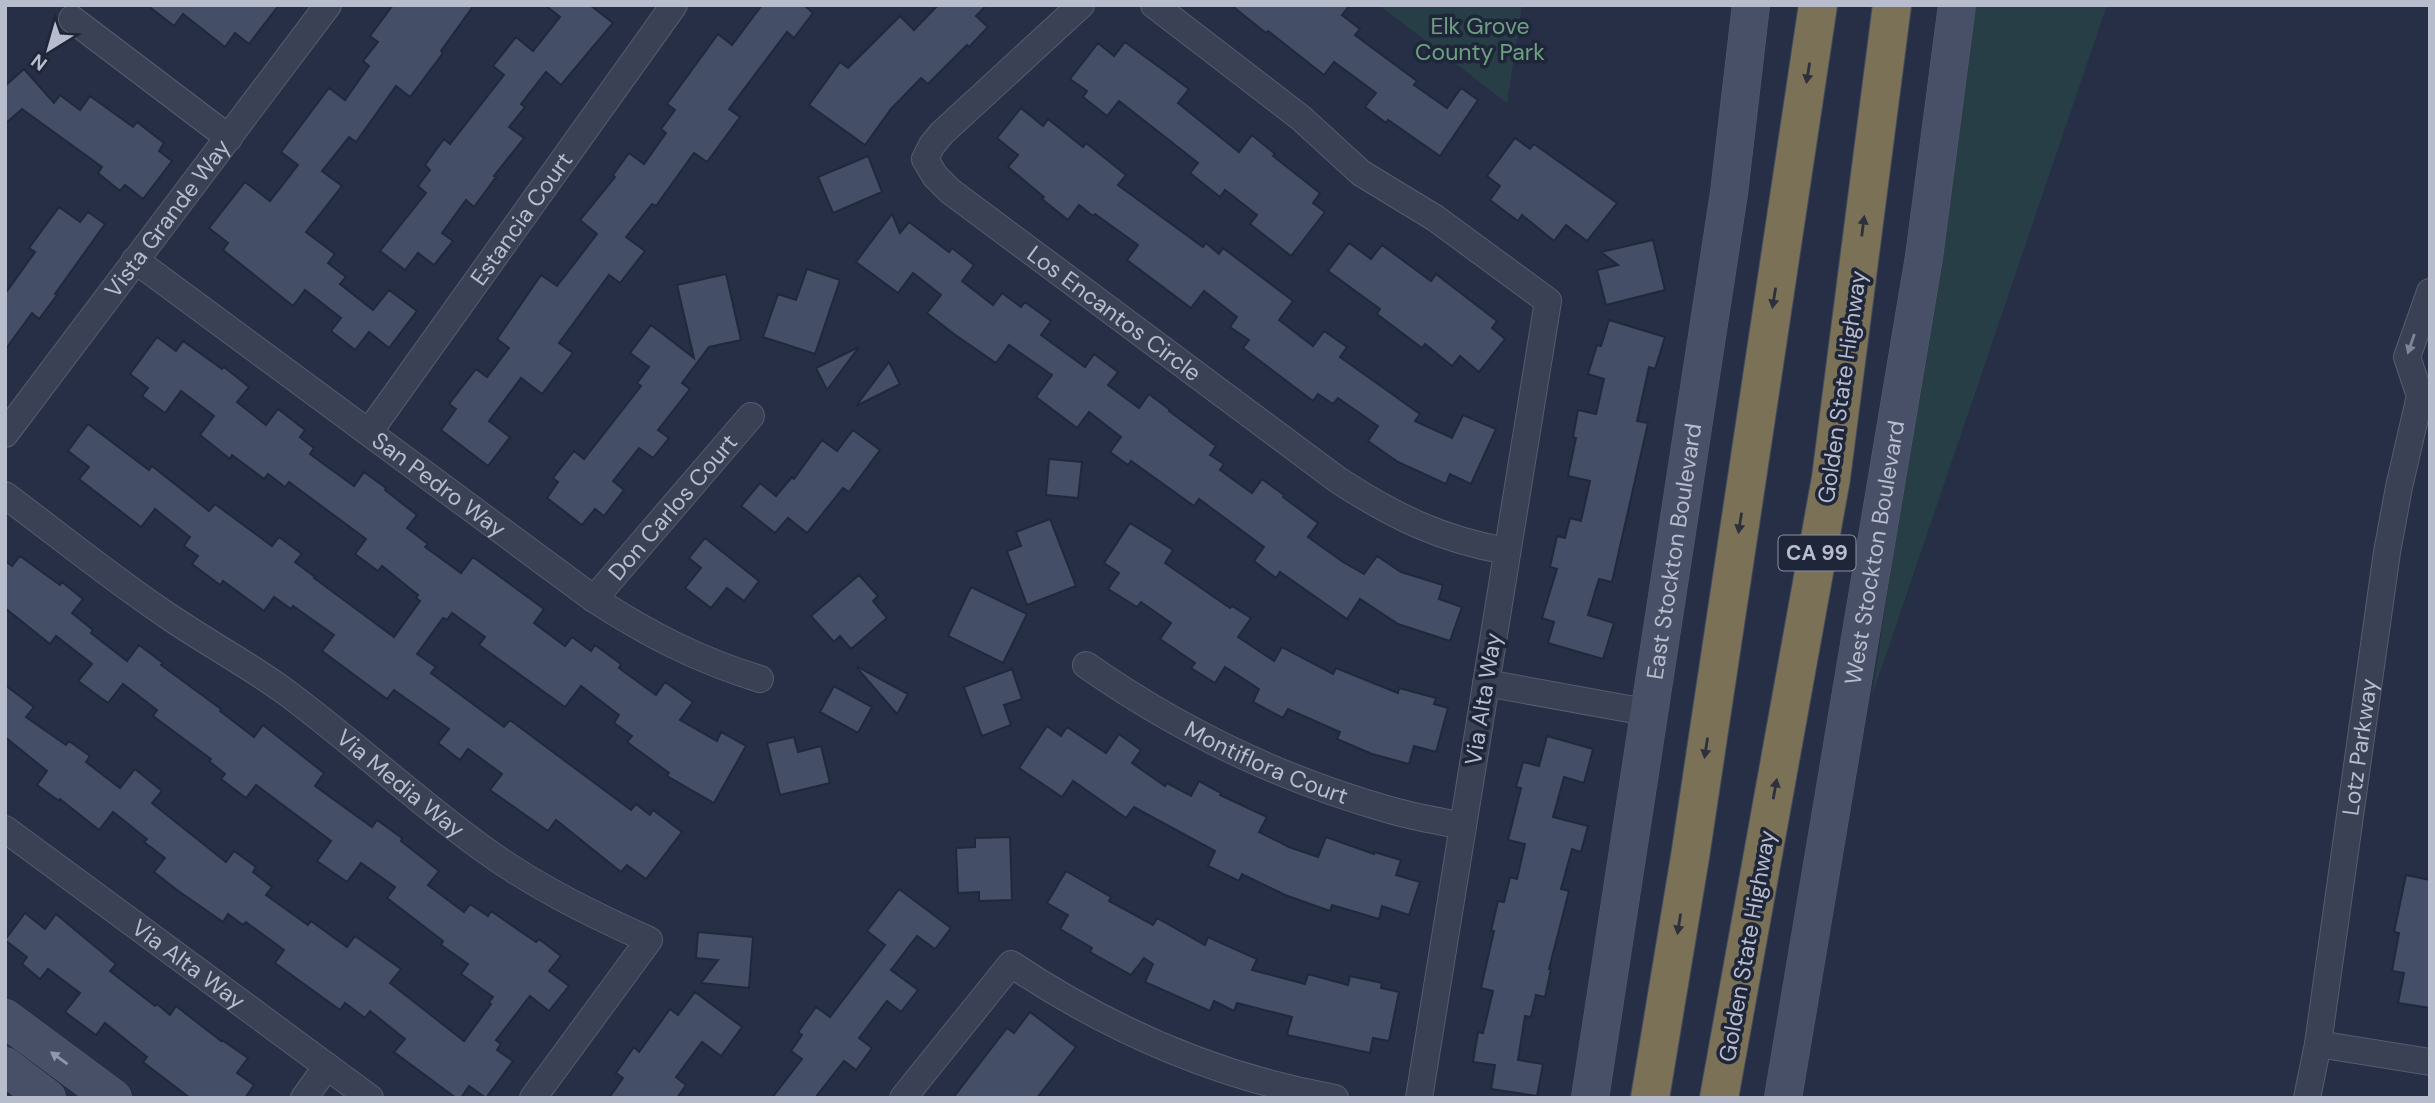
<svg xmlns="http://www.w3.org/2000/svg" width="2435" height="1103" font-family="'DM Sans',sans-serif">
<rect width="100%" height="100%" fill="#262f45"/>
<path fill="#283e46" d="M 1379,5 L 1522,5 L 1507,103 Z
M 1975,5 L 2107,5 L 1872,696 Z"/>
<path fill="#444e67" stroke="#21283c" stroke-width="2" d="M 147,5 L 279,5 L 249,44 L 235,33 L 225,47 L 183,14 L 174,26 Z
M 393,5 L 474,5 L 441,51 L 443,53 L 410,97 L 396,86 L 356,142 L 349,137 L 322,171 L 342,186 L 306,232 L 335,254 L 328,263 L 346,277 L 340,284 L 373,310 L 389,290 L 417,311 L 389,348 L 369,332 L 355,350 L 331,331 L 341,318 L 305,290 L 293,306 L 223,250 L 228,243 L 209,228 L 245,182 L 270,201 L 298,165 L 281,152 L 329,88 L 345,100 L 369,66 L 363,61 L 378,42 L 370,36 Z
M 545,5 L 590,5 L 613,23 L 561,85 L 546,72 L 521,104 L 525,107 L 509,127 L 524,138 L 494,176 L 496,177 L 474,207 L 466,200 L 442,233 L 453,241 L 434,265 L 418,253 L 405,270 L 380,251 L 426,193 L 418,186 L 430,170 L 425,165 L 444,139 L 450,144 L 504,75 L 493,66 L 516,37 L 533,51 L 560,17 Z
M 762,5 L 804,5 L 813,13 L 794,38 L 787,32 L 729,109 L 740,117 L 707,162 L 694,153 L 656,206 L 652,204 L 626,237 L 645,251 L 620,283 L 609,275 L 559,343 L 573,353 L 542,394 L 521,378 L 489,421 L 510,437 L 488,466 L 441,430 L 456,409 L 449,404 L 476,369 L 487,377 L 509,348 L 497,339 L 541,275 L 557,286 L 597,234 L 580,220 L 615,177 L 613,175 L 629,153 L 644,164 L 666,133 L 661,129 L 675,110 L 667,104 L 718,34 L 732,45 Z
M 938,5 L 987,5 L 976,16 L 988,27 L 969,47 L 967,45 L 928,84 L 921,78 L 891,109 L 865,145 L 809,105 L 840,62 L 848,68 L 900,16 L 914,30 Z
M 1231,5 L 1350,5 L 1342,15 L 1360,29 L 1355,35 L 1417,81 L 1414,85 L 1447,108 L 1461,88 L 1478,100 L 1440,156 L 1388,120 L 1386,123 L 1365,107 L 1376,93 L 1334,62 L 1324,75 L 1268,31 L 1266,33 Z
M 1125,42 L 1189,89 L 1178,103 L 1239,152 L 1252,135 L 1275,154 L 1273,156 L 1320,193 L 1313,203 L 1325,212 L 1291,256 L 1250,224 L 1257,215 L 1225,190 L 1220,197 L 1190,173 L 1198,163 L 1119,101 L 1107,116 L 1083,97 L 1087,91 L 1070,79 L 1098,43 L 1114,56 Z
M 24,69 L 54,103 L 60,95 L 80,110 L 90,96 L 133,127 L 137,122 L 164,143 L 159,151 L 172,161 L 143,199 L 125,185 L 120,191 L 98,173 L 102,167 L 22,109 L 5,124 L 5,86 Z
M 1021,108 L 1043,126 L 1048,119 L 1083,147 L 1086,143 L 1126,175 L 1118,185 L 1203,247 L 1206,243 L 1219,254 L 1223,248 L 1293,301 L 1279,320 L 1313,346 L 1324,331 L 1347,347 L 1340,357 L 1420,414 L 1415,421 L 1452,438 L 1463,415 L 1496,429 L 1471,484 L 1450,474 L 1446,484 L 1398,462 L 1368,441 L 1378,426 L 1338,398 L 1333,404 L 1318,394 L 1313,401 L 1243,348 L 1249,340 L 1230,327 L 1237,317 L 1204,291 L 1191,308 L 1127,260 L 1138,245 L 1095,214 L 1093,216 L 1079,205 L 1068,220 L 1042,199 L 1044,197 L 1008,167 L 1018,155 L 997,138 Z
M 1515,138 L 1530,149 L 1534,144 L 1617,203 L 1587,241 L 1566,225 L 1554,241 L 1522,215 L 1518,221 L 1490,200 L 1500,186 L 1487,176 Z
M 868,156 L 882,192 L 833,213 L 818,177 Z
M 59,207 L 80,222 L 88,212 L 105,224 L 55,294 L 57,295 L 39,319 L 32,313 L 5,350 L 5,294 L 35,252 L 29,248 Z
M 892,214 L 900,233 L 909,222 L 949,252 L 952,248 L 974,265 L 962,281 L 993,305 L 1002,293 L 1021,307 L 1025,302 L 1051,321 L 1041,335 L 1085,367 L 1094,354 L 1118,372 L 1108,385 L 1139,408 L 1149,394 L 1170,410 L 1169,411 L 1216,446 L 1210,455 L 1224,464 L 1220,470 L 1252,493 L 1262,479 L 1284,495 L 1283,497 L 1318,523 L 1308,537 L 1343,562 L 1364,574 L 1377,556 L 1401,572 L 1443,585 L 1439,599 L 1462,607 L 1450,641 L 1398,624 L 1360,599 L 1347,619 L 1280,572 L 1276,578 L 1254,561 L 1264,547 L 1199,499 L 1194,506 L 1131,461 L 1128,465 L 1110,452 L 1121,437 L 1089,412 L 1077,428 L 1036,397 L 1052,375 L 1009,345 L 996,363 L 954,334 L 927,313 L 941,295 L 913,273 L 898,293 L 856,262 Z
M 1653,240 L 1665,290 L 1606,305 L 1597,270 L 1618,265 L 1601,252 Z
M 1349,243 L 1371,259 L 1382,245 L 1431,281 L 1436,274 L 1497,321 L 1492,328 L 1505,339 L 1479,372 L 1460,356 L 1452,366 L 1425,344 L 1422,348 L 1377,314 L 1380,309 L 1328,271 Z
M 807,269 L 840,280 L 815,354 L 763,337 L 778,294 L 796,300 Z
M 726,274 L 741,340 L 709,347 L 682,383 L 690,389 L 658,430 L 669,438 L 653,458 L 639,448 L 613,481 L 624,490 L 604,516 L 595,509 L 582,525 L 547,498 L 558,482 L 553,478 L 574,451 L 584,459 L 641,386 L 637,383 L 649,367 L 630,353 L 651,325 L 694,358 L 677,285 Z
M 1609,320 L 1665,337 L 1655,369 L 1649,367 L 1637,421 L 1648,423 L 1612,582 L 1599,579 L 1588,615 L 1614,623 L 1603,659 L 1548,643 L 1554,622 L 1542,618 L 1557,569 L 1550,567 L 1557,536 L 1565,538 L 1570,518 L 1581,521 L 1590,481 L 1568,476 L 1576,438 L 1573,437 L 1578,410 L 1596,414 L 1604,379 L 1588,374 L 1597,345 L 1601,346 Z
M 157,337 L 176,351 L 183,341 L 222,369 L 224,367 L 249,387 L 237,402 L 266,425 L 278,409 L 305,430 L 300,437 L 314,448 L 310,454 L 354,486 L 364,472 L 386,488 L 385,490 L 417,515 L 407,528 L 428,544 L 425,547 L 461,573 L 473,557 L 544,609 L 534,623 L 565,646 L 572,637 L 591,651 L 595,645 L 621,664 L 619,668 L 656,695 L 665,682 L 693,702 L 680,720 L 717,741 L 721,732 L 746,746 L 714,803 L 667,776 L 669,773 L 627,742 L 632,736 L 614,723 L 619,715 L 581,686 L 565,707 L 479,645 L 485,637 L 452,613 L 447,620 L 443,618 L 417,654 L 436,667 L 431,673 L 504,727 L 510,720 L 631,810 L 636,804 L 650,815 L 653,810 L 682,832 L 646,879 L 627,865 L 621,872 L 556,820 L 548,831 L 490,790 L 502,774 L 468,749 L 460,760 L 438,743 L 449,729 L 394,690 L 387,699 L 322,651 L 334,635 L 293,606 L 291,609 L 274,597 L 264,611 L 223,581 L 220,585 L 192,564 L 198,556 L 184,546 L 190,537 L 155,509 L 141,527 L 79,479 L 89,467 L 68,451 L 88,424 L 149,470 L 152,466 L 209,511 L 215,504 L 272,546 L 279,537 L 302,554 L 295,562 L 315,577 L 314,578 L 394,637 L 420,601 L 416,598 L 418,595 L 382,566 L 378,571 L 355,554 L 366,539 L 289,482 L 285,487 L 268,474 L 264,479 L 232,455 L 230,459 L 200,435 L 214,416 L 181,391 L 165,413 L 142,396 L 148,388 L 130,374 Z
M 859,347 L 827,390 L 816,368 Z
M 889,362 L 900,384 L 856,406 Z
M 853,430 L 880,450 L 849,492 L 843,488 L 807,533 L 788,518 L 775,533 L 741,506 L 760,483 L 776,496 L 792,477 L 794,479 L 822,440 L 837,451 Z
M 1049,459 L 1082,462 L 1078,498 L 1046,495 Z
M 1050,519 L 1076,586 L 1027,605 L 1007,551 L 1021,546 L 1016,532 Z
M 1130,523 L 1173,550 L 1165,563 L 1230,608 L 1232,606 L 1251,618 L 1238,637 L 1274,661 L 1282,647 L 1333,674 L 1336,668 L 1398,693 L 1399,688 L 1436,698 L 1434,704 L 1448,708 L 1436,752 L 1414,746 L 1409,764 L 1372,754 L 1337,739 L 1340,732 L 1288,709 L 1283,718 L 1253,702 L 1259,689 L 1225,667 L 1215,683 L 1191,668 L 1195,663 L 1160,639 L 1171,623 L 1141,602 L 1137,607 L 1108,589 L 1119,573 L 1104,563 Z
M 705,538 L 759,581 L 744,601 L 727,588 L 711,608 L 685,588 L 701,568 L 689,558 Z
M 20,556 L 60,585 L 62,582 L 83,599 L 72,613 L 93,630 L 91,633 L 127,661 L 139,645 L 163,663 L 161,665 L 221,709 L 220,711 L 254,737 L 263,725 L 324,773 L 315,786 L 372,827 L 377,820 L 402,838 L 401,841 L 439,871 L 428,885 L 464,912 L 470,904 L 488,916 L 491,911 L 536,942 L 539,939 L 561,956 L 549,971 L 569,986 L 549,1011 L 530,996 L 496,1040 L 501,1044 L 497,1050 L 513,1061 L 486,1098 L 469,1086 L 461,1098 L 456,1098 L 394,1052 L 405,1039 L 370,1011 L 365,1018 L 345,1003 L 340,1010 L 275,963 L 284,950 L 246,922 L 243,925 L 228,914 L 223,922 L 177,890 L 154,872 L 165,858 L 144,842 L 147,839 L 113,812 L 99,830 L 60,799 L 59,801 L 37,785 L 47,771 L 5,737 L 5,685 L 34,707 L 26,717 L 66,745 L 69,741 L 90,756 L 86,762 L 120,788 L 135,769 L 162,791 L 152,803 L 226,862 L 234,851 L 256,867 L 253,872 L 272,887 L 266,895 L 308,925 L 311,921 L 347,947 L 355,936 L 401,969 L 390,983 L 464,1041 L 491,1004 L 489,1002 L 493,997 L 461,974 L 468,964 L 441,945 L 443,941 L 387,898 L 395,887 L 361,863 L 347,882 L 317,861 L 331,841 L 256,785 L 246,798 L 221,779 L 225,774 L 209,761 L 211,759 L 153,716 L 157,710 L 123,684 L 108,703 L 78,681 L 92,664 L 56,636 L 50,644 L 5,608 L 5,561 L 12,566 Z
M 859,575 L 878,596 L 873,601 L 887,618 L 851,649 L 840,636 L 834,642 L 811,616 Z
M 971,587 L 1027,614 L 1003,663 L 948,636 Z
M 858,667 L 908,694 L 897,714 L 857,668 Z
M 1012,669 L 1022,699 L 1004,705 L 1011,725 L 982,736 L 964,687 Z
M 834,686 L 872,707 L 858,733 L 820,712 Z
M 1047,726 L 1061,736 L 1067,727 L 1106,753 L 1119,734 L 1141,750 L 1132,763 L 1165,786 L 1167,783 L 1191,796 L 1199,781 L 1221,793 L 1220,795 L 1267,817 L 1259,832 L 1289,847 L 1318,857 L 1326,837 L 1374,854 L 1374,852 L 1401,860 L 1396,875 L 1420,882 L 1409,915 L 1382,906 L 1379,919 L 1332,905 L 1330,911 L 1285,895 L 1242,874 L 1239,881 L 1208,866 L 1215,851 L 1134,807 L 1126,818 L 1073,781 L 1062,797 L 1019,768 Z
M 1547,736 L 1593,749 L 1584,783 L 1564,777 L 1553,817 L 1588,826 L 1581,852 L 1572,849 L 1561,889 L 1569,891 L 1549,969 L 1551,969 L 1545,997 L 1536,995 L 1531,1017 L 1525,1016 L 1518,1060 L 1543,1064 L 1537,1096 L 1491,1089 L 1495,1065 L 1473,1062 L 1478,1032 L 1483,1033 L 1493,991 L 1481,988 L 1494,931 L 1491,931 L 1498,901 L 1504,902 L 1510,877 L 1517,879 L 1525,844 L 1508,840 L 1521,788 L 1516,787 L 1523,762 L 1539,766 Z
M 794,737 L 798,752 L 821,746 L 830,783 L 780,795 L 767,743 Z
M 1010,837 L 1012,900 L 979,901 L 979,892 L 958,893 L 956,848 L 975,847 L 975,838 Z
M 1066,871 L 1111,897 L 1109,901 L 1153,925 L 1157,918 L 1205,945 L 1208,937 L 1257,959 L 1252,970 L 1305,984 L 1308,974 L 1348,985 L 1350,976 L 1382,983 L 1381,988 L 1399,992 L 1389,1041 L 1373,1038 L 1370,1053 L 1287,1035 L 1292,1017 L 1237,1003 L 1234,1011 L 1214,1001 L 1210,1011 L 1145,982 L 1153,964 L 1144,958 L 1131,975 L 1090,952 L 1092,948 L 1060,929 L 1068,915 L 1047,903 Z
M 2406,875 L 2430,880 L 2430,1008 L 2398,1003 L 2404,973 L 2392,971 L 2399,933 L 2394,932 Z
M 899,889 L 951,928 L 935,949 L 917,936 L 891,970 L 918,990 L 901,1012 L 887,1001 L 859,1038 L 872,1048 L 856,1070 L 844,1061 L 815,1098 L 772,1098 L 802,1059 L 791,1051 L 802,1035 L 798,1032 L 816,1007 L 830,1017 L 885,945 L 867,931 Z
M 25,913 L 45,929 L 56,914 L 116,964 L 110,971 L 155,1006 L 157,1004 L 170,1015 L 176,1006 L 221,1041 L 222,1040 L 248,1058 L 237,1073 L 254,1085 L 245,1098 L 190,1098 L 143,1062 L 147,1057 L 105,1023 L 96,1035 L 65,1012 L 80,993 L 48,969 L 40,979 L 22,964 L 27,957 L 5,940 Z
M 698,932 L 753,937 L 749,988 L 701,983 L 718,960 L 696,958 Z
M 695,992 L 742,1027 L 721,1056 L 702,1042 L 676,1077 L 686,1085 L 677,1098 L 609,1098 L 623,1078 L 616,1073 L 634,1047 L 639,1052 L 670,1009 L 678,1015 Z
M 1030,1012 L 1076,1047 L 1037,1098 L 953,1098 L 1007,1028 L 1014,1033 Z"/>
<g fill="none" stroke-linecap="round" stroke-linejoin="round">
<defs>
<g id="street">
<path id="s1" d="M 1081,5 L 942,133 L 932,145 L 925,159 L 935,176 L 950,191 L 1338,480 C 1393,516 1442,540 1507,551"/>
<path d="M 1154,5 L 1301,118 L 1361,173 L 1435,218 L 1548,301 L 1419,1098"/>
<path d="M 72,19 L 229,138"/>
<path id="s2" d="M 135,260 L 594,599 C 648,634 698,660 760,679"/>
<path id="s3" d="M 369,432 L 674,5"/>
<path id="s4" d="M 5,434 L 328,5"/>
<path id="s5" d="M 5,495 C 60,536 114,580 171,618 C 208,643 247,664 283,690 C 351,740 413,798 482,848 C 534,886 591,914 649,940 L 533,1098"/>
<path id="s6" d="M 594,599 L 751,416"/>
<path id="s7" d="M 1086,665 C 1179,730 1280,779 1390,810 C 1414,817 1439,821 1463,826"/>
<path d="M 1486,683 L 1651,713"/>
<path id="s8" d="M 5,829 L 370,1098"/>
<path d="M 2318,1044 L 2430,1062"/>
<path d="M 304,1098 L 327,1066"/>
<path d="M 903,1098 L 1011,964 C 1110,1030 1217,1077 1335,1098"/>
<path id="s9" d="M 2307,1098 L 2318,1044 L 2387,552 L 2399,487 L 2420,396 L 2407,357 L 2430,292"/>
</g>
<g id="secondary">
<path d="M 5,1018 L 113,1098"/>
<path d="M 5,1066 L 47,1098"/>
<path id="s10" d="M 1590,1098 L 1729,193 L 1751,5"/>
<path id="s11" d="M 1783,1098 L 1924,257 L 1957,5"/>
</g>
<path id="highway" d="M 1650,1098 L 1690,857 L 1818,5
M 1719,1098 L 1831,478 L 1892,5"/>
</defs>
<use href="#street" stroke="#565c6e" stroke-width="28"/>
<use href="#secondary" stroke="#565c6e" stroke-width="38"/>
<use href="#highway" stroke="#454c5f" stroke-width="40"/>
<use href="#street" stroke="#3a4154" stroke-width="26"/>
<use href="#secondary" stroke="#485067" stroke-width="37"/>
<use href="#highway" stroke="#7b7157" stroke-width="38"/>
</g>
<defs><path id="oneway-solid" d="M-6-.8H1V-3.2L6.5 0L1 3.2V.8H-6Z" transform="scale(1.75)"/></defs>
<g fill="#2d313e">
<use href="#oneway-solid" transform="translate(1808 73) rotate(99)"/>
<use href="#oneway-solid" transform="translate(1863 226) rotate(-83)"/>
<use href="#oneway-solid" transform="translate(1774 298) rotate(99)"/>
<use href="#oneway-solid" transform="translate(1740 523) rotate(99)"/>
<use href="#oneway-solid" transform="translate(1706 748) rotate(99)"/>
<use href="#oneway-solid" transform="translate(1775 789) rotate(-80)"/>
<use href="#oneway-solid" transform="translate(1679 924) rotate(99)"/>
</g>
<use fill="#7f8597" href="#oneway-solid" transform="translate(2411 344) rotate(109)"/>
<use fill="#9197aa" href="#oneway-solid" transform="translate(59 1058) rotate(-144)"/>
<g text-anchor="middle" stroke-width="7" stroke-linejoin="round" paint-order="stroke">
<rect fill="#1f263a" stroke="#8a90a2" stroke-width="2" x="1778.5" y="535.5" width="77" height="35" rx="5"/>
<g font-size="21" font-weight="bold" fill="#b8bdce">
<text x="1817" y="560">CA 99</text>
</g>
<g font-size="23" fill="#6da080" stroke="#1f263a">
<text x="1480" y="34">Elk Grove<tspan x="1480" dy="26">County Park</tspan></text>
</g>
<g font-size="23" fill="#b8bdce" stroke="#1f263a">
<text dy="8" stroke="none"><textPath href="#s4" startOffset="270">Vista Grande Way</textPath></text>
<text dy="8" stroke="none"><textPath href="#s3" startOffset="262">Estancia Court</textPath></text>
<text dy="8" stroke="none"><textPath href="#s1" startOffset="466">Los Encantos Circle</textPath></text>
<text transform="translate(1842 387) rotate(-82)" y="8">Golden State Highway</text>
<text dy="8" stroke="none"><textPath href="#s2" startOffset="378">San Pedro Way</textPath></text>
<text dy="8" stroke="none"><textPath href="#s6" startOffset="121">Don Carlos Court</textPath></text>
<text dy="8" stroke="none"><textPath href="#s10" startOffset="553">East Stockton Boulevard</textPath></text>
<text dy="8" stroke="none"><textPath href="#s11" startOffset="553">West Stockton Boulevard</textPath></text>
<text transform="translate(1483 699) rotate(-81)" y="8">Via Alta Way</text>
<text dy="8" stroke="none"><textPath href="#s9" startOffset="355">Lotz Parkway</textPath></text>
<text dy="8" stroke="none"><textPath href="#s7" startOffset="206">Montiflora Court</textPath></text>
<text dy="8" stroke="none"><textPath href="#s5" startOffset="490">Via Media Way</textPath></text>
<text transform="translate(1747 946) rotate(-80)" y="8">Golden State Highway</text>
<text dy="8" stroke="none"><textPath href="#s8" startOffset="228">Via Alta Way</textPath></text>
</g>
</g>
<rect width="2435" height="1103" fill="none" stroke="#b8bdce" stroke-width="14"/>
<g transform="translate(49 49) rotate(217)" stroke="#1f263a" stroke-width="5" paint-order="stroke">
<path d="M0-5L12 26L0 18L-12 26Z" fill="#b8bdce"/>
<text y="-10" font-size="19" font-weight="bold" text-anchor="middle" fill="#b8bdce">N</text>
</g>
</svg>
